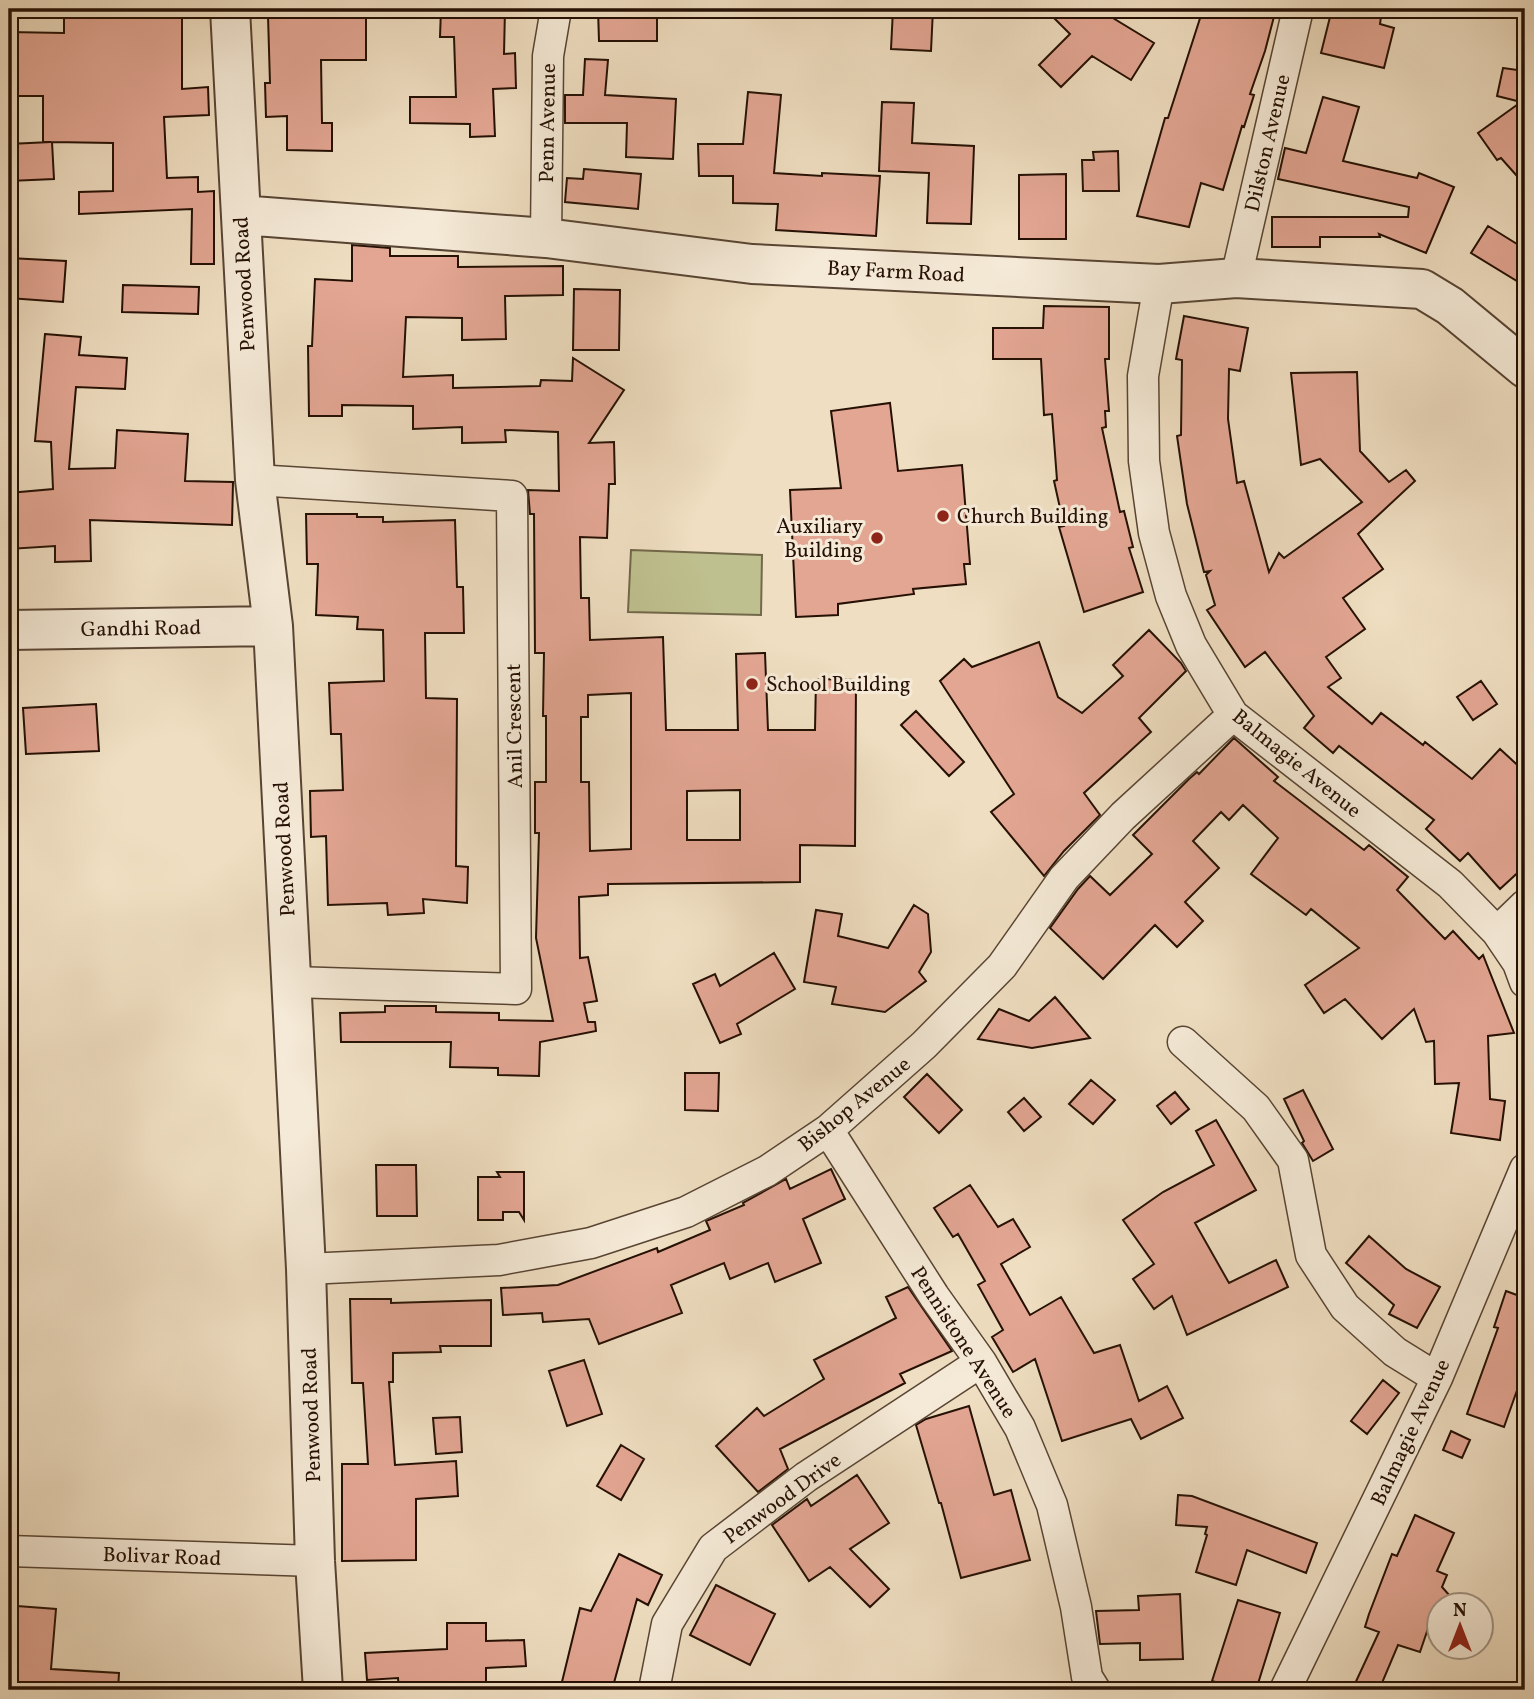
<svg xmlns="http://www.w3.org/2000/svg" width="1534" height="1699" font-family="Vollkorn,serif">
<rect width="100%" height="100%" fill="#efdec1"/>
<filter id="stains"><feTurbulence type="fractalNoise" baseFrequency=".00286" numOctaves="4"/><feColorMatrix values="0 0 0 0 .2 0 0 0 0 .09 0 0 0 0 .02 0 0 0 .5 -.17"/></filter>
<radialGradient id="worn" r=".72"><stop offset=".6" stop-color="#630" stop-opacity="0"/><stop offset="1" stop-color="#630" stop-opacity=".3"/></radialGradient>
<path fill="#bfc08f" stroke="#72684a" stroke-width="2" d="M 631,550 L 762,555 L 761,615 L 628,612 Z"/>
<path fill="#e3a693" stroke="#251004" stroke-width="2" fill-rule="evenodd" d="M 441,9 L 505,9 L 504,54 L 515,53 L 516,88 L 493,89 L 495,136 L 470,137 L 470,124 L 410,123 L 410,97 L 456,97 L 454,37 L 440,37 Z
M 598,9 L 657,9 L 657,41 L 599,41 Z
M 893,9 L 933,9 L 931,51 L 891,49 Z
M 1045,9 L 1098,9 L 1154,43 L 1131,80 L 1092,56 L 1061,87 L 1039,65 L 1070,34 Z
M 1203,9 L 1276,9 L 1265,51 L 1250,94 L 1254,95 L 1244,127 L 1242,126 L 1223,190 L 1201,183 L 1189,227 L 1137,216 L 1165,118 L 1168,118 Z
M 1332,9 L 1382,9 L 1380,24 L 1394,28 L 1384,68 L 1321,53 Z
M 64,12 L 182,14 L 182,89 L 208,87 L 209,115 L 164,117 L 167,178 L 198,177 L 198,192 L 214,191 L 214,264 L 191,264 L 192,209 L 79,214 L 79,192 L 113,191 L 113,143 L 52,142 L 54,179 L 9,181 L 9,144 L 51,142 L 43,142 L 43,96 L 9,96 L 9,32 L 64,33 Z
M 268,16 L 366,16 L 366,60 L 321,60 L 322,123 L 332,123 L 332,151 L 287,150 L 287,116 L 266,117 L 265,83 L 270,83 Z
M 585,59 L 608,60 L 605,95 L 676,99 L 673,159 L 626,157 L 627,123 L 565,123 L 565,95 L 583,95 Z
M 1503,68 L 1525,71 L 1525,185 L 1501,158 L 1497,160 L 1478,133 L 1521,102 L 1497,96 Z
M 748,92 L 781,95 L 774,173 L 822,176 L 822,173 L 880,176 L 876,236 L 776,230 L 778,204 L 733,203 L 733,176 L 699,176 L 698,144 L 743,144 Z
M 1323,97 L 1359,107 L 1343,161 L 1417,178 L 1419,173 L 1454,187 L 1426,253 L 1379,234 L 1380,237 L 1320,237 L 1320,247 L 1272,247 L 1272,217 L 1408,217 L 1409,207 L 1278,179 L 1285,148 L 1306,153 Z
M 882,102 L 914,103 L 912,143 L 974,146 L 971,224 L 927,223 L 929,173 L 879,171 Z
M 1118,151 L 1119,191 L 1083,191 L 1082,160 L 1094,160 L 1093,152 Z
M 584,169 L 641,174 L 638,209 L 565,202 L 567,178 L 583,179 Z
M 1066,174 L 1066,239 L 1019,239 L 1019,175 Z
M 1488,226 L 1525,249 L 1525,286 L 1471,253 Z
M 352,245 L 390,248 L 390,256 L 458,256 L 458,267 L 563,266 L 563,295 L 505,296 L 506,339 L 462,340 L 462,318 L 406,317 L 403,377 L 453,375 L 453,388 L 540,386 L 541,380 L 572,381 L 573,358 L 624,390 L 589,443 L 614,442 L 615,484 L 609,484 L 607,538 L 580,537 L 581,598 L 589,598 L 590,640 L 663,637 L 666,730 L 738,730 L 736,654 L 765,653 L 768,730 L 815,730 L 816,679 L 856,680 L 855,846 L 800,845 L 800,882 L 608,884 L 608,895 L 579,897 L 580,958 L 588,957 L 597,1001 L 584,1003 L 588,1022 L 595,1022 L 596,1031 L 540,1042 L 539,1076 L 498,1075 L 498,1068 L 450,1067 L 451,1042 L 341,1042 L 340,1013 L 385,1012 L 385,1006 L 436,1006 L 436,1012 L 499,1013 L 499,1020 L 553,1021 L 536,938 L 539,833 L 535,833 L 535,782 L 546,782 L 546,716 L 543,716 L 544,653 L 535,653 L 534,514 L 530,514 L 528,490 L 559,491 L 558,432 L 505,430 L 506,442 L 462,443 L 462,427 L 413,429 L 413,406 L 342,405 L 342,416 L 309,416 L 308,346 L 312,346 L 315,279 L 352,281 ZM 631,693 L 631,849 L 590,851 L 589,782 L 581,782 L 581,717 L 588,717 L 588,695 ZM 740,790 L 740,840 L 687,840 L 687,791 Z
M 9,258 L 66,261 L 63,302 L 9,298 Z
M 123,285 L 199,287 L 198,314 L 122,312 Z
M 574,289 L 620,290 L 619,350 L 573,350 Z
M 1044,306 L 1109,307 L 1109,359 L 1105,359 L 1109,411 L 1105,411 L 1106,427 L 1102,428 L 1120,512 L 1124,511 L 1133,547 L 1129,548 L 1143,592 L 1084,612 L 1059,527 L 1064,526 L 1054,481 L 1057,480 L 1052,414 L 1044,415 L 1041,359 L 993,359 L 993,328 L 1043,328 Z
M 1184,316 L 1248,328 L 1240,371 L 1229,369 L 1228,419 L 1237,483 L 1244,481 L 1269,572 L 1279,553 L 1284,558 L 1362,502 L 1320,459 L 1301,465 L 1291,373 L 1357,372 L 1360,451 L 1389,482 L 1406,470 L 1415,481 L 1358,534 L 1383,569 L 1343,598 L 1365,629 L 1326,657 L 1341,678 L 1328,687 L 1372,724 L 1381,713 L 1423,745 L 1425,742 L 1472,779 L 1500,749 L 1525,772 L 1525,866 L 1500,889 L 1468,853 L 1460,861 L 1426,829 L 1434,820 L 1339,746 L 1333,753 L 1304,728 L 1314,716 L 1265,652 L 1245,667 L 1207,610 L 1215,605 L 1206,575 L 1210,571 L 1204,572 L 1187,504 L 1177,436 L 1181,435 L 1182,360 L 1176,359 Z
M 45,334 L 81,337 L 79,355 L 127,358 L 125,389 L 76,387 L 69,469 L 115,468 L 117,430 L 188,434 L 185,481 L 233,482 L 232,525 L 90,520 L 91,561 L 55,562 L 55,546 L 9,549 L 9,493 L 53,489 L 51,442 L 35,441 Z
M 890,403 L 898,471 L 962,465 L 970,564 L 964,564 L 966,584 L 913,589 L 914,594 L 838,604 L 838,615 L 796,617 L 790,490 L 841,488 L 831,411 Z
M 306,514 L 357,514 L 357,517 L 383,517 L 383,522 L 455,520 L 457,587 L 463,587 L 464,633 L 425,633 L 426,698 L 457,699 L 456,866 L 468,867 L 467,903 L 423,899 L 424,913 L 388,915 L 387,903 L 328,905 L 326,836 L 311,837 L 310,791 L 343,790 L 341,734 L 331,734 L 329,683 L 384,681 L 383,630 L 357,629 L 358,617 L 316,615 L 318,564 L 307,564 Z
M 1149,630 L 1181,663 L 1186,671 L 1139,718 L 1151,732 L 1084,793 L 1100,815 L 1064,851 L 1044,876 L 991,812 L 1014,794 L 940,681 L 964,659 L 972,667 L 1039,642 L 1058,697 L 1082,713 L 1123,676 L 1113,665 Z
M 1481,681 L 1497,704 L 1473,720 L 1457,697 Z
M 96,704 L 99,751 L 26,754 L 23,708 Z
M 916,711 L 964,762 L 949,776 L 901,725 Z
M 1234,738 L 1278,777 L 1274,781 L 1364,850 L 1369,845 L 1408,877 L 1397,890 L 1445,939 L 1453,931 L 1479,959 L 1483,955 L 1514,1033 L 1488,1036 L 1490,1099 L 1505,1101 L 1500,1140 L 1451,1133 L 1459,1083 L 1435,1084 L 1434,1041 L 1426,1042 L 1414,1009 L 1382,1039 L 1345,999 L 1324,1013 L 1305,985 L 1359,948 L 1311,909 L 1306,915 L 1251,874 L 1278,838 L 1243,805 L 1229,820 L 1221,812 L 1193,841 L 1219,868 L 1185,902 L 1203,921 L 1177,947 L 1155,925 L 1103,979 L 1050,928 L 1078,889 L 1090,876 L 1110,895 L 1152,854 L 1133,835 L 1189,779 L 1197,772 L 1199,774 Z
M 914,905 L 928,914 L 931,952 L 919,972 L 926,981 L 885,1012 L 832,1004 L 836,987 L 804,982 L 816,910 L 842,914 L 838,936 L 888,948 Z
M 774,953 L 795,989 L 737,1024 L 741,1034 L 720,1043 L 693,984 L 715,974 L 720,986 Z
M 1055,997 L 1090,1038 L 1032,1048 L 978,1039 L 999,1009 L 1029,1021 Z
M 685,1073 L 719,1073 L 718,1111 L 685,1110 Z
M 927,1074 L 962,1110 L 939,1133 L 904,1097 Z
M 1091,1080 L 1115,1100 L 1093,1124 L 1069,1104 Z
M 1303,1090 L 1333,1149 L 1313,1161 L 1302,1143 L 1304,1141 L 1284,1099 Z
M 1175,1092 L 1189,1109 L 1171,1124 L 1157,1106 Z
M 1024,1098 L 1041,1117 L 1024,1131 L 1008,1112 Z
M 1216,1120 L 1256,1190 L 1195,1223 L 1229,1283 L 1276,1260 L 1288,1287 L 1187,1335 L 1172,1296 L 1154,1309 L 1133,1279 L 1154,1264 L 1123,1220 L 1163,1192 L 1214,1165 L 1196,1131 Z
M 376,1165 L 416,1165 L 417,1216 L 377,1216 Z
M 831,1169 L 845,1199 L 803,1219 L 821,1263 L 775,1282 L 768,1263 L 730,1279 L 724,1263 L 671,1285 L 682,1313 L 599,1344 L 589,1319 L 543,1322 L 542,1313 L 503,1315 L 501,1288 L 558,1285 L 657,1248 L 658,1252 L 710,1230 L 706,1221 L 744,1205 L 743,1203 L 786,1179 L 790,1189 Z
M 497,1172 L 524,1172 L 524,1220 L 519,1212 L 503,1212 L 503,1220 L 478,1220 L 478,1177 L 500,1177 Z
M 970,1185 L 998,1227 L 1013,1219 L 1030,1247 L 1001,1264 L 1030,1315 L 1061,1297 L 1094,1353 L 1120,1345 L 1139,1401 L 1167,1386 L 1183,1418 L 1141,1439 L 1131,1419 L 1062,1441 L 1035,1359 L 1013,1372 L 992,1337 L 1003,1330 L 978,1285 L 985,1281 L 958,1234 L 953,1237 L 934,1208 Z
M 1369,1236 L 1406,1269 L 1440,1287 L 1417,1328 L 1389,1314 L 1394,1305 L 1346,1263 Z
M 908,1287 L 952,1351 L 900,1374 L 905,1383 L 780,1449 L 788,1469 L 758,1492 L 716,1446 L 757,1408 L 764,1416 L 824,1379 L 814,1360 L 896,1318 L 886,1297 Z
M 1506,1291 L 1525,1298 L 1525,1384 L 1520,1382 L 1504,1427 L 1467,1414 L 1498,1328 L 1494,1327 Z
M 350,1299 L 391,1299 L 391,1303 L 491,1300 L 491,1346 L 440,1346 L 441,1352 L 393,1353 L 393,1382 L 389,1382 L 395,1465 L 456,1461 L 458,1496 L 416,1499 L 416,1560 L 342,1561 L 342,1464 L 368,1464 L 363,1383 L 352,1383 Z
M 584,1360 L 602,1414 L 567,1426 L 549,1371 Z
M 1383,1380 L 1399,1393 L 1367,1434 L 1351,1421 Z
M 969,1406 L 994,1495 L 1011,1490 L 1030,1560 L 961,1578 L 941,1503 L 939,1503 L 916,1425 L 926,1419 Z
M 460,1417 L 462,1452 L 436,1454 L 433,1418 Z
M 1451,1431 L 1470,1440 L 1462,1458 L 1443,1450 Z
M 621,1445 L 644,1459 L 621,1500 L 597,1486 Z
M 857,1475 L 889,1523 L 850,1549 L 889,1589 L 870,1607 L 830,1567 L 809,1581 L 772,1525 L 807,1499 L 811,1506 Z
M 1178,1495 L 1192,1496 L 1317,1543 L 1306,1573 L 1247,1550 L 1236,1585 L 1196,1572 L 1207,1535 L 1205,1534 L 1207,1527 L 1176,1525 Z
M 1415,1515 L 1454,1533 L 1437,1571 L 1447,1575 L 1442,1587 L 1458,1605 L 1436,1605 L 1420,1652 L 1398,1645 L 1379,1690 L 1352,1690 L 1379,1632 L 1365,1627 L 1369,1614 L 1392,1554 L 1397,1556 Z
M 619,1554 L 662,1575 L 648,1605 L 637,1599 L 612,1690 L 560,1690 L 580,1608 L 591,1611 Z
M 716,1585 L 775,1614 L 750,1665 L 690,1635 Z
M 1180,1594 L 1183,1659 L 1140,1660 L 1140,1643 L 1100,1644 L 1096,1611 L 1139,1610 L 1138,1596 Z
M 1238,1600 L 1280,1613 L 1256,1690 L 1242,1690 L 1212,1681 Z
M 17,1606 L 56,1609 L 51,1669 L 119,1673 L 118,1690 L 9,1690 L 9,1662 L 13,1662 Z
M 447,1623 L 486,1623 L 486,1641 L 524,1640 L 526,1666 L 486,1668 L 486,1690 L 399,1690 L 398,1678 L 367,1680 L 365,1653 L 447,1649 Z"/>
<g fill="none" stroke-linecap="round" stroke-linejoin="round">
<defs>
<path id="minor" d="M 546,238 L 548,56 L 556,9
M 1236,278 L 1298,9
M 1159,284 L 1143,376 L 1144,461 L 1154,533 L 1171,596 L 1191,645 L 1233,715 L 1450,884 L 1497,932 L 1518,963 L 1525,982
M 255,480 L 512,496 L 516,989 L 292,982
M 1497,932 L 1525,905
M 1183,1042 L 1256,1108 L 1293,1160 L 1311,1255 L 1345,1307 L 1395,1352 L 1437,1378
M 828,1130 L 934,1296 L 981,1362 L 1020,1428 L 1052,1505 L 1076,1607 L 1087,1677 L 1095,1690
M 306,1269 L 499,1260 L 591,1243 L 686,1212 L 767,1171 L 828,1130 L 924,1045 L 1002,966 L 1064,878 L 1123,816 L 1233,715
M 9,1551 L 315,1561
M 654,1690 L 667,1624 L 713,1548 L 806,1477 L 981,1362
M 1285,1690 L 1437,1378 L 1525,1169"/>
<path id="tertiary" d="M 230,9 L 255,480 L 273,626 L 306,1269 L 315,1561 L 323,1690
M 241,215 L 546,238 L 752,264 L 1159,284 L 1236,278 L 1422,289 L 1450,306 L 1525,368
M 9,630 L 273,626"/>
</defs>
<use href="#minor" stroke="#584433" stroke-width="33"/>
<use href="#tertiary" stroke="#584433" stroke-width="42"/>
<use href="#minor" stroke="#f5ead7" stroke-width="30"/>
<use href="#tertiary" stroke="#f5ead7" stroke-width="38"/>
</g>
<g fill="#8f2418" stroke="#f5ead7" stroke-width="2.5">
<circle cx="943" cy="516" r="7"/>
<circle cx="877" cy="538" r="7"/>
<circle cx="752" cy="684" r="7"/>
</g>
<g text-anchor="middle" stroke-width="6" stroke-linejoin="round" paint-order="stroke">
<g font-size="21" fill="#251004" stroke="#f5ead7">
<text transform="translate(547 123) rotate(-89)" y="7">Penn Avenue</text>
<text transform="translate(1267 143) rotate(-77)" y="7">Dilston Avenue</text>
<text transform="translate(896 271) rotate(3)" y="7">Bay Farm Road</text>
<text transform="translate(244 284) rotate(-93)" y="7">Penwood Road</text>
<text transform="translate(141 628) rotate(-1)" y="7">Gandhi Road</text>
<text transform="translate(514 726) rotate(-91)" y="7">Anil Crescent</text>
<text transform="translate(1297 763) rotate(39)" y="7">Balmagie Avenue</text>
<text transform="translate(284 849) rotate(-93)" y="7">Penwood Road</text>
<text transform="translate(854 1104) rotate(-39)" y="7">Bishop Avenue</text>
<text transform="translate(964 1342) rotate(57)" y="7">Pennistone Avenue</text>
<text transform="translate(311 1415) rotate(-92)" y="7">Penwood Road</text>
<text transform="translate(1410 1432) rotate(-65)" y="7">Balmagie Avenue</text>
<text transform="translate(782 1498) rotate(-36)" y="7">Penwood Drive</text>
<text transform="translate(162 1556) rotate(2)" y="7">Bolivar Road</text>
</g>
<g font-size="21" fill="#251004" stroke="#f5ead7" text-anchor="start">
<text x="957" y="523">Church Building</text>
<text x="863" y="533" text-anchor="end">Auxiliary<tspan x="863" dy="24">Building</tspan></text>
<text x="766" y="691">School Building</text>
</g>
</g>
<rect width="1534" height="1699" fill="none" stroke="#efdec1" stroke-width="35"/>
<rect x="10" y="10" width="1513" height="1678" fill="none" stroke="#251004" stroke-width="3.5"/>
<rect x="18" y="18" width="1499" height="1664" fill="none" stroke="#251004" stroke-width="2"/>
<g transform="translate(1460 1626)"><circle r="33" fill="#f5ead7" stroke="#a29383" stroke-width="2"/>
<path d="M0-5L12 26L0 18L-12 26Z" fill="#8f2418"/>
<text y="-10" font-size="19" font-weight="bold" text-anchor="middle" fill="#251004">N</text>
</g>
<rect width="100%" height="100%" filter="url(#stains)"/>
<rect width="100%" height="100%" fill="url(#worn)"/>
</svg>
